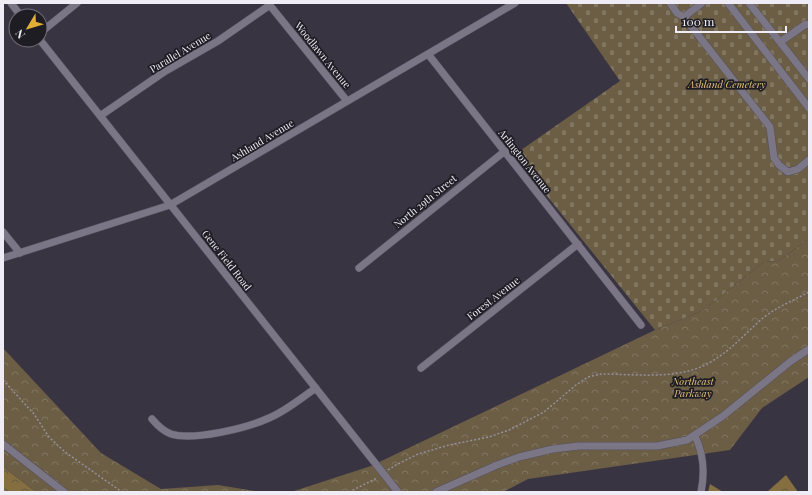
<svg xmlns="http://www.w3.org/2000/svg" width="812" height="495" font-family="'Playfair Display',serif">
<defs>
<pattern id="forest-crowns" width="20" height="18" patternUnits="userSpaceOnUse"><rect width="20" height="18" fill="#856f40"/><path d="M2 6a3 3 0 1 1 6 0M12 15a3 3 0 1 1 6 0" fill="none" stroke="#665b45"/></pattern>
<pattern id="cemetery-stones" width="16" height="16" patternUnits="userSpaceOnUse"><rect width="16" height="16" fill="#6b5e44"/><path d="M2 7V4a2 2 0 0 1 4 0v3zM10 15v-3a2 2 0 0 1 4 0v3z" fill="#807560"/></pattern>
<pattern id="park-crowns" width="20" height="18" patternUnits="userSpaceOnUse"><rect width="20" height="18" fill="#6b5e44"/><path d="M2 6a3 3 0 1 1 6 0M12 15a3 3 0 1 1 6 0" fill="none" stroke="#807560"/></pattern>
</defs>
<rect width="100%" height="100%" fill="#393442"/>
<path fill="url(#forest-crowns)" d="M 3,467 L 36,492 L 3,492 Z
M 786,475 L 798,492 L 767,492 Z
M 710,484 L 723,492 L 708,492 Z"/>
<path fill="url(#cemetery-stones)" d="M 566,3 L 809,3 L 809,239 L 778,261 L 764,262 L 702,311 L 655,330 L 514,155 L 620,81 Z"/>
<path fill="url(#park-crowns)" d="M 809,239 L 809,377 L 762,408 L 730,450 L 528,479 L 503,492 L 291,492 L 371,466 L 655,330 L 702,311 L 764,262 L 778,261 Z
M 3,348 L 101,453 L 161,489 L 218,485 L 261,492 L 36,492 L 3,467 Z"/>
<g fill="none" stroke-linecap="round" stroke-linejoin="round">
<defs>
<path id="minor" d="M 11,3 L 21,16
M 268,3 L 347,101
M 670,3 L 677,13 L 684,17 L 770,127 L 774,158 L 779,165 L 788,172 L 798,169 L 809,160
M 728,3 L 809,108
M 749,3 L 780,42 L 806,24 L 809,25
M 684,17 L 702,3
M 40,33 L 77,3
M 40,40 L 398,492
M 780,42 L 809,79
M 428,54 L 641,325
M 100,116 L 164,72 L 218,41 L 270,5
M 3,232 L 20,253
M 3,258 L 170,205 L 515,3
M 359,268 L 505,151
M 421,368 L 578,244
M 152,419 C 157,425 163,431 171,434 C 194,441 247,428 269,418 C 286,411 301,398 316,388
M 695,436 C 704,455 705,472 701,492
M 3,444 L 64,492
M 436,492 L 497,465 L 519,457 L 553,449 L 579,446 L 657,446 L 687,440 L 723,416 L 791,361 L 809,349"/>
</defs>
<use href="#minor" stroke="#56515e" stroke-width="8"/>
<path stroke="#94909c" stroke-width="1.5" stroke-dasharray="2 2" stroke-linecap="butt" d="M 3,380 L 34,414 L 49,437 L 65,452 L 122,492
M 388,470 L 396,465 L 418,454 L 449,445 L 489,437 L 509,430 L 544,412 L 576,385 L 588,377 L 601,374 C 632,374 668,379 698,368 C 726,357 742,336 763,318 C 777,307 794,300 809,292
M 349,492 L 377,478"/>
<use href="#minor" stroke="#7b7686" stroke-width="7"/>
</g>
<g text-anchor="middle" stroke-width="3.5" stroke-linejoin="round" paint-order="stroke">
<g font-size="10" fill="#efecf5" stroke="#1f1d24">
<text transform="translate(180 52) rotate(-31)" y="4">Parallel Avenue</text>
<text transform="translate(323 55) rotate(51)" y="4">Woodlawn Avenue</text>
<text transform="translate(262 140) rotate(-31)" y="4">Ashland Avenue</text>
<text transform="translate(525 161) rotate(52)" y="4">Arlington Avenue</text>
<text transform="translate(425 201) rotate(-39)" y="4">North 29th Street</text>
<text transform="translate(227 260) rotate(52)" y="4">Gene Field Road</text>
<text transform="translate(493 298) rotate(-38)" y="4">Forest Avenue</text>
</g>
<g font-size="10" font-style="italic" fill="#e4c279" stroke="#1f1d24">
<text x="727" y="88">Ashland Cemetery</text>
<text x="693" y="385">Northeast<tspan x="693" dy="12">Parkway</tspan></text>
</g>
</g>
<rect width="812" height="495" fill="none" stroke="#efecf5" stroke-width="8"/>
<g transform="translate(28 28) rotate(232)"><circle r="19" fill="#1f1d24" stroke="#727078"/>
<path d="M0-3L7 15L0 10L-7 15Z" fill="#e1af34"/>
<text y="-6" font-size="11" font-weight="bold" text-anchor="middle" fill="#efecf5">N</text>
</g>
<path d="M676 26v6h110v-6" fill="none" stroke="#efecf5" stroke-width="2"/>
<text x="682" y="26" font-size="12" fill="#efecf5" stroke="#1f1d24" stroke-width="3" paint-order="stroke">100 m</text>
</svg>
